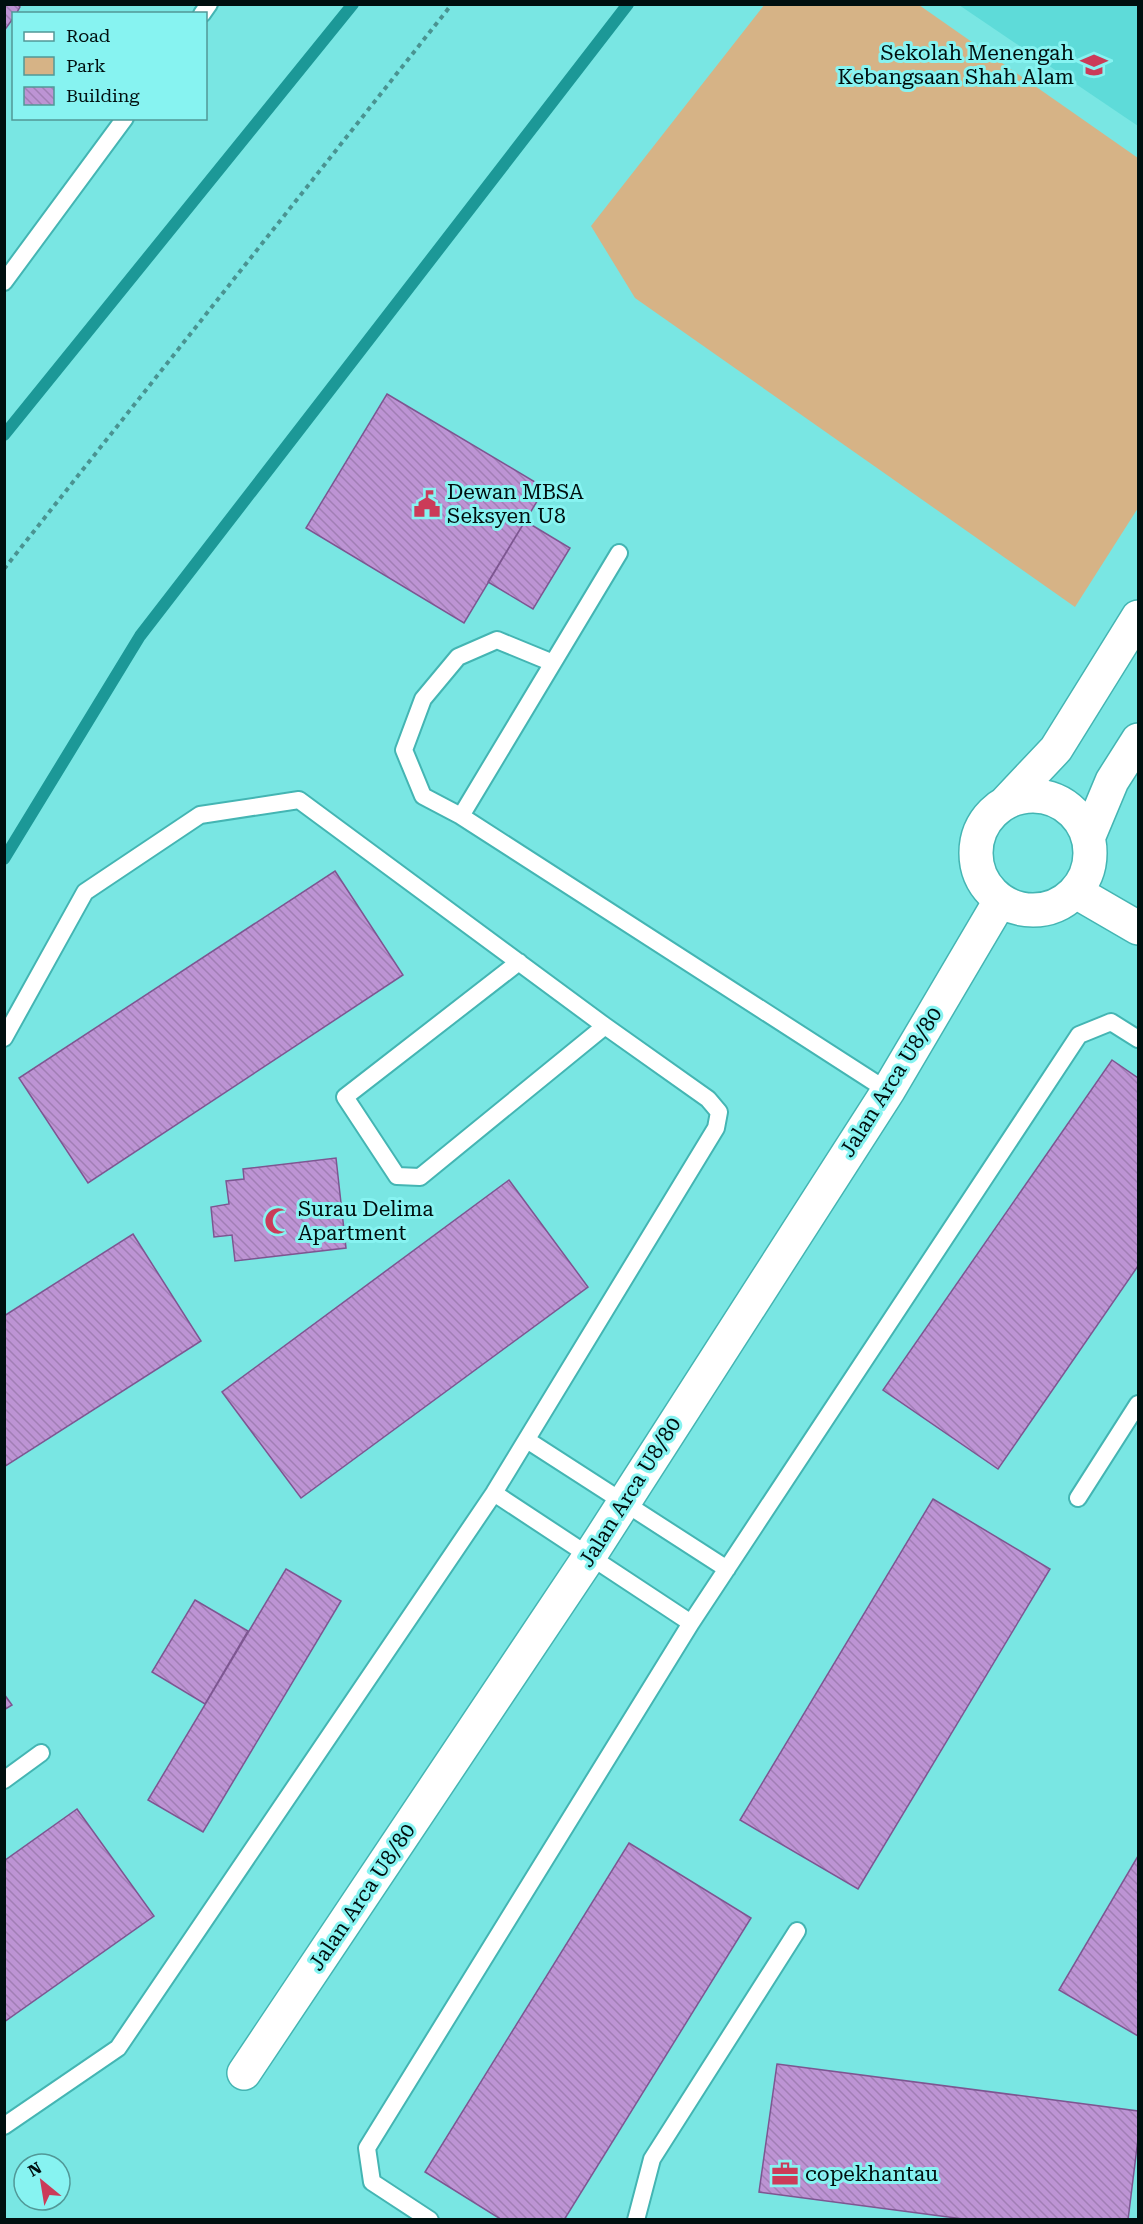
<svg xmlns="http://www.w3.org/2000/svg" width="1143" height="2224" font-family="'Roboto Serif',serif">
<defs>
<pattern id="building-back-hatch" width="6" height="6" patternUnits="userSpaceOnUse" patternTransform="scale(1.5)"><rect width="6" height="6" fill="#bd94d4"/><path d="M-1 5l2 2M0 0l6 6M5-1l2 2" fill="none" stroke="#a17eb5"/></pattern>
</defs>
<rect width="100%" height="100%" fill="#79e6e3"/>
<path fill="#5edbd9" d="M 959,5 L 1138,5 L 1138,126 Z"/>
<path fill="#d6b386" d="M 765,4 L 919,5 L 1138,158 L 1138,508 L 1075,607 L 635,298 L 591,226 Z"/>
<g fill="none" stroke-linecap="round" stroke-linejoin="round">
<path stroke="#1c9897" stroke-width="12" d="M 4,435 L 353,4
M 4,859 L 140,636 L 628,4"/>
</g>
<path fill="url(#building-back-hatch)" stroke="#7d5691" stroke-width="1.5" d="M 4,4 L 17,4 L 20,7 L 16,14 L 14,14 L 14,17 L 4,31 Z
M 387,394 L 545,488 L 464,623 L 306,528 Z
M 525,521 L 570,548 L 533,609 L 488,582 Z
M 335,871 L 403,975 L 88,1183 L 19,1078 Z
M 1112,1060 L 1138,1078 L 1138,1266 L 998,1469 L 883,1390 Z
M 336,1158 L 346,1248 L 235,1261 L 232,1235 L 214,1237 L 211,1207 L 229,1204 L 226,1181 L 244,1179 L 243,1169 Z
M 509,1180 L 588,1287 L 301,1498 L 222,1392 Z
M 133,1234 L 201,1341 L 4,1467 L 4,1316 Z
M 933,1499 L 1050,1569 L 858,1889 L 740,1820 Z
M 286,1569 L 341,1601 L 203,1832 L 148,1800 Z
M 195,1600 L 248,1631 L 205,1704 L 152,1672 Z
M 4,1694 L 12,1705 L 4,1710 Z
M 77,1809 L 154,1916 L 4,2022 L 4,1861 Z
M 629,1843 L 751,1918 L 564,2220 L 502,2220 L 425,2172 Z
M 1138,1856 L 1138,2036 L 1059,1990 Z
M 777,2064 L 1138,2111 L 1138,2139 L 1128,2220 L 971,2220 L 759,2192 Z"/>
<g fill="none" stroke-linecap="round" stroke-linejoin="round">
<defs>
<path id="service" d="M 202,14 L 209,4
M 4,282 L 125,118
M 619,553 L 461,816 L 888,1091
M 461,816 L 423,796 L 404,750 L 423,699 L 458,657 L 497,640 L 553,663
M 519,962 L 345,1097 L 397,1176 L 420,1177 L 605,1026
M 4,1038 L 85,892 L 200,815 L 299,800 L 605,1026 L 708,1099 L 719,1112 L 716,1128 L 494,1493 L 118,2048 L 4,2126
M 527,1440 L 727,1569
M 494,1493 L 691,1623
M 1078,1498 L 1138,1404
M 4,1780 L 41,1753
M 430,2220 L 372,2182 L 367,2148 L 691,1623 L 1079,1035 L 1111,1022 L 1138,1039
M 636,2220 L 652,2159 L 797,1931"/>
<path id="minor" d="M 244,2073 L 589,1557 L 888,1091 L 1000,901"/>
<path id="tertiary" d="M976 853a57 57 0 1 1 114 0a57 57 0 1 1-114 0Z
M 1006,802 L 1056,749 L 1138,617
M 1089,836 L 1112,781 L 1138,740
M 1076,892 L 1138,928"/>
</defs>
<use href="#service" stroke="#44b5b3" stroke-width="20"/>
<use href="#minor" stroke="#44b5b3" stroke-width="36"/>
<use href="#tertiary" stroke="#44b5b3" stroke-width="36"/>
<path stroke="#4a9391" stroke-width="4" stroke-dasharray="4.5 4.5" stroke-linecap="butt" d="M 4,569 L 452,4"/>
<use href="#service" stroke="#fff" stroke-width="16"/>
<use href="#minor" stroke="#fff" stroke-width="33"/>
<use href="#tertiary" stroke="#fff" stroke-width="33"/>
</g>
<defs>
<symbol id="school-bare" viewBox="-9 -9 18 18"><path d="M0-5L7-2L0 1L-7-2ZM-4 1L0 2.5L4 1V4Q0 6-4 4Z" fill="#cb3b58" stroke="#87f3f1" stroke-width="2.5" paint-order="stroke"/></symbol>
<symbol id="civic-bare" viewBox="-9 -9 18 18"><path d="M-.6-6.5H3V-4.5H.6V-3L4-1V1h2V6H-6V1h2V-1L-.6-3ZM-1.2 2.5V6h2.4V2.5Z" fill="#cb3b58" stroke="#87f3f1" stroke-width="2.5" paint-order="stroke"/></symbol>
<symbol id="mosque-bare" viewBox="-9 -9 18 18"><path d="M3.5-4.9A6 6 0 1 0 3.5 4.9A5 5 0 1 1 3.5-4.9Z" fill="#cb3b58" stroke="#87f3f1" stroke-width="2.5" paint-order="stroke"/></symbol>
<symbol id="office-bare" viewBox="-9 -9 18 18"><path d="M-6-3h4V-5.5h4V-3h4V5H-6ZM-1-4.5V-3h2v-1.5ZM-6 0V1H6V0Z" fill="#cb3b58" stroke="#87f3f1" stroke-width="2.5" paint-order="stroke"/></symbol>
</defs>
<g fill-rule="evenodd">
<use href="#school-bare" x="1075" y="46" width="38" height="38"/>
<use href="#civic-bare" x="408" y="485" width="38" height="38"/>
<use href="#mosque-bare" x="259" y="1202" width="38" height="38"/>
<use href="#office-bare" x="766" y="2155" width="38" height="38"/>
</g>
<g text-anchor="middle" stroke-width="6" stroke-linejoin="round" paint-order="stroke">
<g font-size="21" fill="#000f0f" stroke="#87f3f1" text-anchor="start">
<text x="1074" y="60" text-anchor="end">Sekolah Menengah<tspan x="1074" dy="24">Kebangsaan Shah Alam</tspan></text>
<text x="447" y="499">Dewan MBSA<tspan x="447" dy="24">Seksyen U8</tspan></text>
<text x="298" y="1216">Surau Delima<tspan x="298" dy="24">Apartment</tspan></text>
<text x="805" y="2181">copekhantau</text>
</g>
<g font-size="21" fill="#000f0f" stroke="#87f3f1">
<text transform="translate(891 1082) rotate(-58)" y="7">Jalan Arca U8/80</text>
<text transform="translate(630 1492) rotate(-58)" y="7">Jalan Arca U8/80</text>
<text transform="translate(362 1897) rotate(-56)" y="7">Jalan Arca U8/80</text>
</g>
</g>
<rect width="1143" height="2224" fill="none" stroke="#000f0f" stroke-width="12"/>
<rect x="12" y="12" width="195" height="108" fill="#87f3f1" stroke="#519897" stroke-width="1.5"/>
<rect x="24" y="32" width="30" height="9" fill="#ffffff" stroke="#519897" stroke-width="1.5"/>
<text x="66" y="42" font-size="18" fill="#000f0f">Road</text>
<rect x="24" y="57" width="30" height="18" fill="#d6b386" stroke="#519897" stroke-width="1.5"/>
<text x="66" y="72" font-size="18" fill="#000f0f">Park</text>
<rect x="24" y="87" width="30" height="18" fill="url(#building-back-hatch)" stroke="#519897" stroke-width="1.5"/>
<text x="66" y="102" font-size="18" fill="#000f0f">Building</text>
<g transform="translate(42 2182) rotate(330)"><circle r="28" fill="#87f3f1" stroke="#519897" stroke-width="1.5"/>
<path d="M0-4.5L10 22L0 15L-10 22Z" fill="#cb3b58"/>
<text y="-9" font-size="16" font-weight="bold" text-anchor="middle" fill="#000f0f">N</text>
</g>
</svg>
